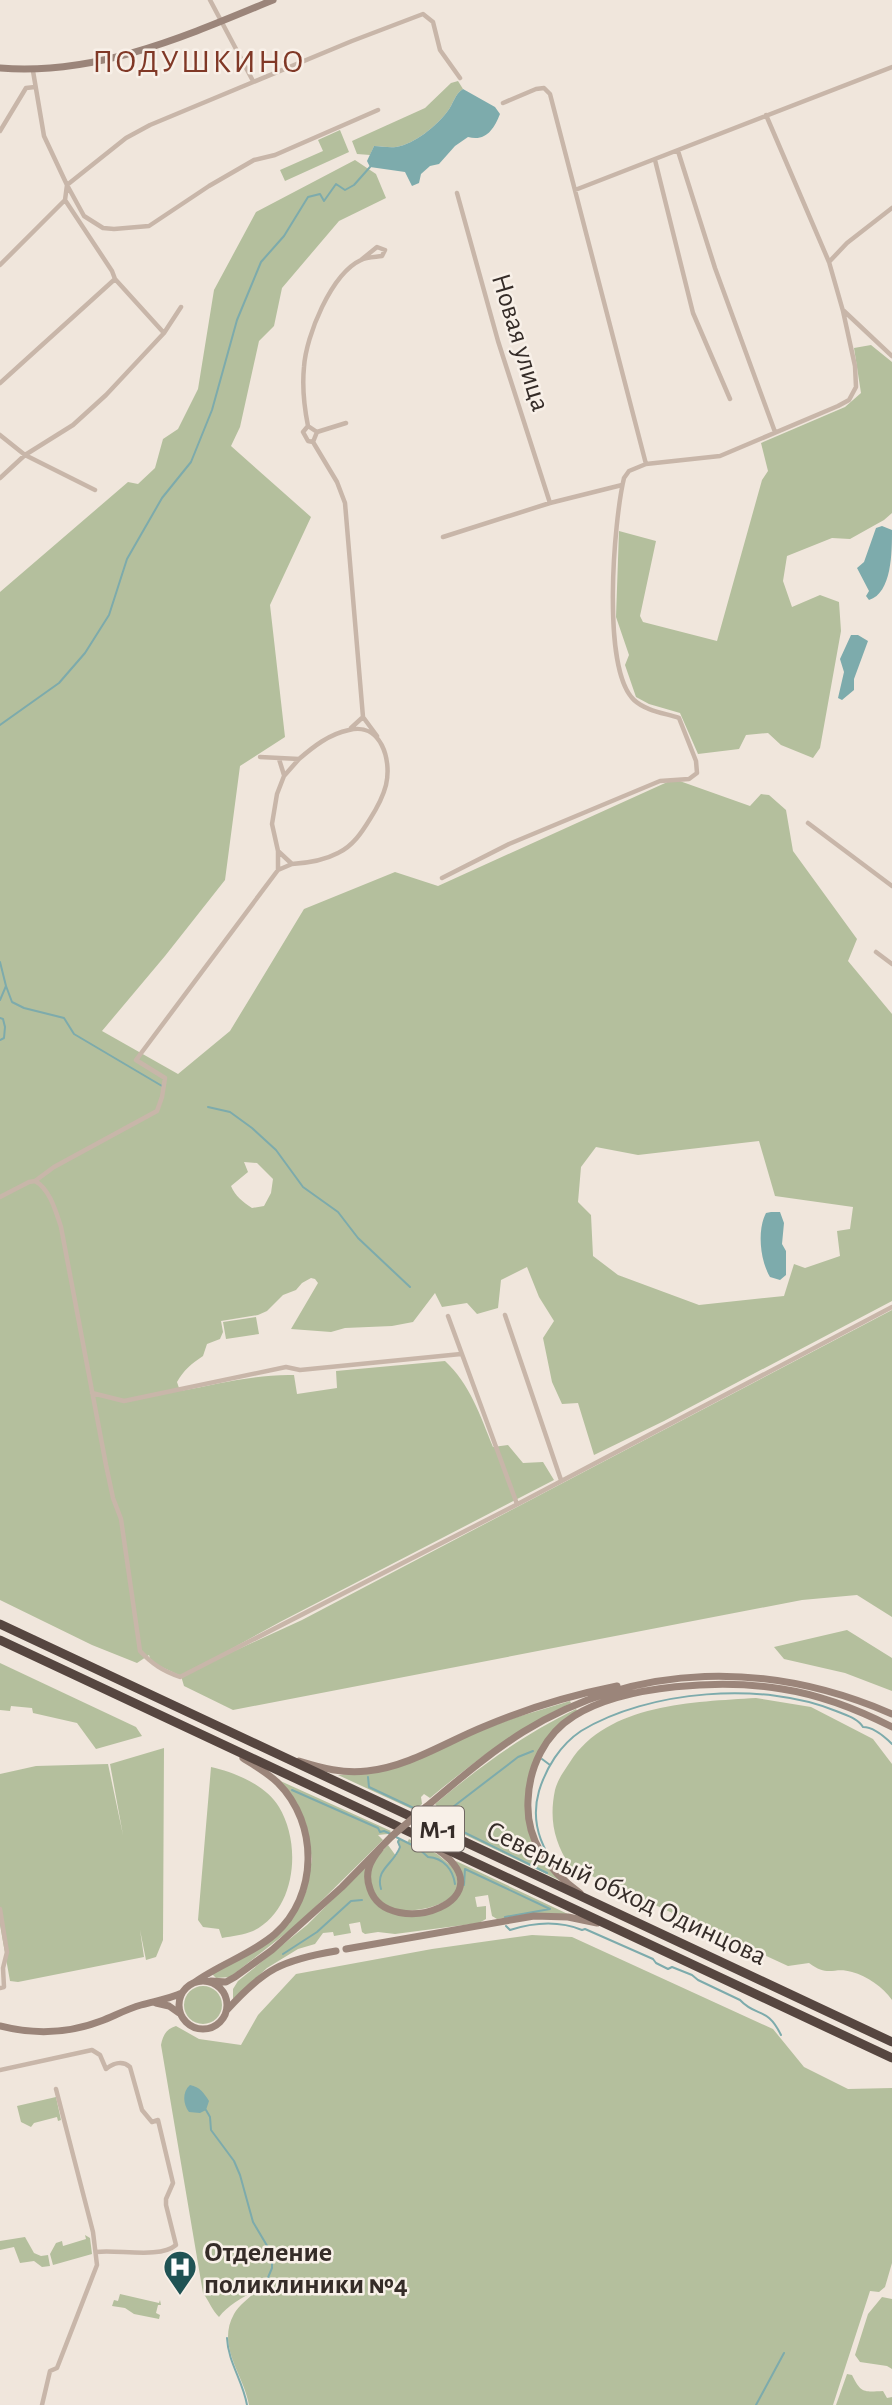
<svg xmlns="http://www.w3.org/2000/svg" width="892" height="2405" font-family="'Alegreya Sans',sans-serif">
<rect width="100%" height="100%" fill="#f0e6dc"/>
<path fill="#b4bf9d" fill-rule="evenodd" d="M 458,81 L 463,89 C 454,95 454,103 447,112 C 436,126 415,144 396,147 C 389,148 382,146 374,146 L 370,155 L 357,154 L 352,141 L 425,108 L 451,83 Z
M 340,130 L 349,152 L 285,181 L 280,170 L 323,151 L 318,140 Z
M 355,160 L 376,174 L 386,198 L 339,221 L 282,288 L 274,326 L 259,341 L 240,427 L 231,446 L 311,517 L 270,605 L 285,737 L 240,766 L 225,880 L 165,956 L 102,1031 L 178,1074 L 230,1031 L 304,909 L 395,872 L 438,886 L 674,779 L 750,806 L 761,794 L 769,795 L 786,810 L 793,851 L 857,939 L 848,961 L 892,1014 L 892,1301 L 664,1421 L 594,1455 L 578,1403 L 562,1404 L 552,1382 L 543,1338 L 554,1321 L 539,1297 L 527,1267 L 501,1280 L 498,1308 L 477,1314 L 467,1303 L 442,1307 L 435,1293 L 413,1322 L 392,1326 L 345,1328 L 331,1332 L 291,1329 L 318,1283 L 315,1279 L 311,1278 L 302,1283 L 296,1290 L 283,1295 L 267,1311 L 258,1315 L 221,1321 L 223,1332 L 220,1339 L 207,1344 L 203,1356 C 191,1364 184,1370 177,1382 L 180,1391 C 218,1384 256,1374 294,1375 L 297,1394 L 337,1388 L 336,1371 L 445,1361 C 470,1384 480,1415 493,1447 L 508,1445 L 523,1463 L 543,1462 L 554,1480 L 280,1622 L 193,1670 L 302,1620 L 892,1310 L 892,1617 L 857,1595 L 802,1600 L 233,1710 L 184,1686 L 181,1676 L 151,1662 L 149,1655 L 137,1663 L 92,1645 L 0,1600 L 0,592 L 128,482 L 138,484 L 155,468 L 163,439 L 178,429 L 198,389 L 214,290 L 256,212 ZM 759,1141 L 775,1196 L 853,1207 L 850,1229 L 837,1231 L 840,1256 L 805,1268 L 794,1264 L 784,1296 L 699,1305 L 618,1275 L 593,1256 L 591,1215 L 578,1202 L 581,1167 L 596,1147 L 638,1155 ZM 244,1162 L 257,1163 L 273,1179 L 271,1193 L 264,1206 L 252,1208 C 243,1202 235,1196 231,1186 L 248,1172 Z
M 871,345 L 892,362 L 892,513 L 884,520 L 850,539 L 832,538 L 787,556 L 783,581 L 792,607 L 820,595 L 839,602 L 841,631 L 820,748 L 813,758 L 781,745 L 768,733 L 746,735 L 739,749 L 698,754 L 680,713 L 649,704 L 636,697 L 625,665 L 629,655 L 616,617 L 619,531 L 656,541 L 640,616 L 643,622 L 717,641 L 762,480 L 768,471 L 761,443 L 845,407 L 861,393 L 854,348 Z
M 256,1317 L 259,1334 L 226,1339 L 223,1322 Z
M 847,1630 L 892,1658 L 892,1691 L 845,1673 L 784,1659 L 774,1647 Z
M 0,1663 L 136,1727 L 142,1736 L 96,1749 L 77,1723 L 33,1713 L 32,1708 L 11,1706 L 10,1711 L 0,1710 Z
M 756,1698 L 811,1707 L 873,1739 L 892,1764 L 892,2000 C 883,1987 867,1976 852,1972 C 834,1966 829,1978 809,1963 L 788,1966 L 570,1866 C 554,1842 549,1819 555,1790 C 558,1779 564,1771 570,1762 C 608,1703 694,1702 756,1698 Z
M 570,1701 L 571,1703 C 517,1729 476,1760 430,1798 L 424,1794 L 421,1797 L 422,1804 L 414,1810 L 338,1775 L 365,1774 L 514,1718 Z
M 576,1709 L 578,1712 L 537,1755 L 527,1823 L 563,1882 L 428,1817 L 430,1813 L 443,1814 L 435,1804 C 482,1765 521,1736 576,1709 Z
M 164,1748 L 163,1940 L 156,1957 L 146,1960 L 140,1930 L 144,1957 L 18,1982 L 10,1981 L 0,1925 L 0,1774 L 36,1766 L 108,1764 L 123,1835 L 110,1764 Z
M 211,1767 C 234,1772 266,1785 279,1807 C 302,1845 296,1910 253,1931 C 244,1935 232,1936 222,1938 L 219,1929 L 203,1927 L 198,1920 Z
M 276,1779 L 391,1831 L 388,1834 L 378,1835 L 383,1840 L 299,1923 L 230,1977 L 216,1978 L 212,1974 L 289,1924 L 306,1892 L 312,1859 L 306,1824 L 297,1803 Z
M 399,1839 L 407,1843 L 409,1839 L 437,1854 L 455,1869 C 456,1874 458,1881 458,1885 C 455,1907 408,1915 391,1908 C 376,1902 367,1882 371,1867 C 374,1858 382,1852 388,1845 L 396,1856 L 400,1848 L 397,1841 Z
M 456,1861 L 570,1915 L 543,1913 L 497,1919 L 492,1916 L 488,1895 L 475,1897 L 477,1907 L 486,1906 L 486,1919 L 479,1923 L 395,1934 L 378,1932 L 365,1934 L 362,1932 L 360,1922 L 349,1924 L 351,1933 L 334,1936 L 333,1932 L 323,1933 L 315,1944 L 298,1949 L 267,1968 L 233,1999 L 233,1989 L 238,1981 L 307,1925 L 365,1867 C 369,1879 365,1892 375,1903 C 393,1924 451,1919 461,1891 C 465,1880 459,1870 456,1861 Z
M 532,1935 L 572,1937 L 773,2029 L 804,2067 L 848,2089 L 892,2088 L 892,2263 L 885,2287 L 879,2292 L 870,2291 L 833,2405 L 249,2405 C 244,2375 216,2346 234,2314 C 239,2305 250,2298 257,2290 C 244,2296 227,2306 219,2317 C 212,2310 209,2301 203,2293 L 161,2045 C 163,2035 166,2029 176,2026 L 199,2039 L 241,2045 L 258,2015 L 296,1974 L 432,1949 Z
M184 2005a19 19 0 1 1 38 0a19 19 0 1 1-38 0Z
M 56,2097 L 61,2120 L 58,2121 L 57,2117 L 34,2123 L 31,2127 L 21,2122 L 17,2106 Z
M 85,2235 L 90,2238 L 92,2254 L 53,2265 L 50,2254 L 56,2243 L 62,2241 L 63,2246 L 86,2239 Z
M 25,2237 L 34,2253 L 41,2256 L 48,2255 L 50,2266 L 42,2267 L 34,2261 L 20,2263 L 14,2247 L 0,2250 L 0,2241 Z
M 120,2294 L 159,2303 L 160,2300 L 161,2305 L 158,2305 L 156,2313 L 160,2315 L 159,2319 L 134,2314 L 125,2308 L 112,2306 L 114,2300 L 118,2301 Z
M 882,2297 L 892,2299 L 892,2369 L 887,2366 L 860,2362 L 855,2355 L 868,2314 Z
M 847,2374 L 852,2375 C 861,2393 863,2392 883,2391 L 887,2398 L 892,2397 L 892,2405 L 836,2405 Z"/>
<path fill="#7dabac" d="M 463,89 L 495,107 L 500,114 C 494,129 486,142 468,137 L 455,146 L 439,164 L 430,166 L 421,174 L 419,183 L 412,186 L 405,172 L 370,167 L 367,161 L 374,146 C 381,146 389,148 396,147 C 415,144 436,126 447,112 C 454,103 454,95 463,89 Z
M 882,526 L 892,530 C 892,552 892,593 869,600 L 866,596 L 869,591 L 857,568 L 864,562 L 876,528 Z
M 851,635 L 858,635 L 868,641 L 854,679 L 854,690 L 842,700 L 838,698 L 844,672 L 840,659 Z
M 771,1212 L 780,1212 L 784,1223 L 782,1244 L 786,1251 L 786,1275 L 780,1280 L 770,1277 C 760,1260 757,1230 766,1213 Z
M 190,2085 C 200,2087 204,2093 209,2101 L 206,2110 L 200,2113 L 189,2112 C 183,2104 182,2092 190,2085 Z"/>
<g fill="none" stroke-linecap="round" stroke-linejoin="round">
<path stroke="#7dabac" stroke-width="2" d="M 0,725 L 59,683 L 85,653 L 109,615 L 127,559 L 162,498 L 191,462 L 212,410 L 237,320 L 261,262 L 284,236 L 308,197 L 320,194 L 324,201 L 336,184 L 345,190 L 354,185 L 370,167
M 0,962 L 6,986 L 0,1000
M 6,986 L 12,1002 L 24,1008 L 64,1018 L 74,1034 L 162,1086
M 0,1018 L 3,1019 L 5,1027 L 4,1038 L 0,1040
M 208,1107 L 230,1112 L 252,1128 L 276,1150 L 303,1187 L 338,1212 L 358,1238 L 410,1287
M 542,1759 L 550,1765
M 368,1777 L 369,1787 L 420,1811
M 292,1790 L 378,1828 L 380,1832 L 384,1831 L 391,1834
M 449,1810 L 518,1757 L 533,1751
M 425,1813 L 547,1873
M 396,1837 L 418,1848 L 428,1857 C 444,1858 453,1870 455,1884
M 556,1866 C 539,1844 531,1819 539,1791 C 546,1768 560,1745 581,1731 C 648,1690 764,1681 836,1711 C 845,1715 858,1718 863,1727 C 874,1727 884,1736 892,1744
M 464,1885 L 465,1869 L 550,1909 L 505,1917
M 381,1889 C 375,1869 394,1864 400,1847 L 398,1842 L 399,1840
M 506,1926 L 510,1930 C 535,1922 560,1921 582,1930 L 585,1929 L 653,1959 L 656,1963 L 668,1969 L 672,1967 L 692,1975 L 698,1980 L 740,2000 C 757,2018 767,2006 781,2035
M 283,1954 L 317,1932 L 351,1901 L 362,1900
M 206,2110 L 210,2117 L 211,2130 L 234,2161 L 240,2175 L 253,2222 L 272,2254 L 272,2268 L 267,2280 L 259,2290
M 227,2338 C 228,2362 243,2381 247,2405
M 756,2405 L 784,2353"/>
<path stroke="#c8b6a9" stroke-width="4.5" d="M 210,0 L 253,81
M 33,71 L 44,136 L 67,185 L 84,216 L 103,228 L 114,229 L 149,226 L 209,186 L 254,160 L 275,155 L 378,110
M 503,103 L 536,89 L 544,88 L 550,94 L 646,464
M 0,131 L 26,88 L 35,87
M 678,151 L 715,268 L 775,432
M 655,160 L 693,313 L 730,399
M 575,190 L 892,67
M 457,193 L 498,341 L 550,503
M 829,262 L 847,243 L 892,208
M 0,265 L 65,200
M 844,311 L 892,356
M 164,333 L 115,279 L 112,271 L 65,200 L 67,185 L 126,138 L 150,125 L 352,41 L 423,14 L 433,22 L 440,50 L 460,78
M 0,383 L 115,279
M 308,426 L 317,432 L 313,442 L 308,441 L 303,432 L 308,426 C 304,406 302,387 304,367 C 306,336 331,274 361,260 C 366,257 376,257 382,256 L 385,250 L 377,247 L 361,260
M 317,432 L 346,423
M 0,435 L 25,455 L 95,490
M 313,442 L 337,482 L 345,503 L 363,717 L 377,736
M 0,478 L 25,455 L 73,425 L 106,395 L 164,333 L 181,307
M 443,537 L 550,503 L 622,485
M 351,728 L 363,717
M 260,757 L 299,759 C 313,747 329,734 349,730 C 381,722 392,760 386,785 C 383,797 377,808 370,819 C 362,832 353,846 338,853 C 323,861 308,863 292,864 L 278,851 L 272,824 L 277,794 L 284,776 L 299,759
M 279,759 L 284,775
M 808,823 L 892,886
M 278,870 L 278,851
M 442,878 L 509,844 L 660,781 L 689,779 L 697,773 L 696,761 L 679,718 C 664,713 646,711 634,700 C 601,669 614,520 624,478 L 629,471 L 646,464 L 720,456 L 838,406 L 849,400 L 856,387 L 855,366 L 843,311 L 829,262 L 766,115
M 876,952 L 892,964
M 35,1181 C 50,1189 56,1212 61,1227 L 106,1465 L 113,1498 L 121,1519 L 140,1651 C 152,1664 163,1671 180,1677 L 512,1507 L 892,1307
M 0,1197 L 29,1182 L 35,1181 L 54,1167 L 157,1111 L 162,1097 L 165,1078 L 136,1060 L 278,870 L 292,864
M 505,1315 L 561,1480
M 448,1316 L 517,1504
M 92,1393 L 124,1401 L 286,1367 L 300,1370 L 461,1354
M 0,1909 L 7,1952 L 3,1968 L 4,1987 L 0,1988
M 0,2070 L 92,2050 L 100,2055 L 106,2069 C 114,2063 122,2060 130,2067 L 142,2110 L 152,2122 L 158,2120 L 173,2183 L 166,2199 L 166,2205 L 176,2245 C 160,2259 117,2249 96,2252
M 42,2405 L 50,2371 L 57,2368 L 97,2265 L 93,2232 L 56,2089"/>
<path stroke="#9b857a" stroke-width="7" d="M 0,68 C 96,76 186,36 273,0
M 299,1761 C 322,1768 343,1774 367,1771 C 408,1767 446,1742 483,1727 C 525,1709 572,1695 617,1686
M 426,1807 C 457,1781 488,1754 523,1732 C 638,1661 770,1661 892,1714
M 380,1849 C 370,1861 364,1873 370,1889 C 388,1943 517,1899 432,1846
M 580,1893 C 549,1871 526,1841 528,1801 C 529,1767 545,1734 574,1716 C 625,1684 724,1679 782,1689 C 821,1695 857,1709 892,1727
M 346,1949 L 534,1916 L 568,1917 L 597,1923
M179 2005a24 24 0 1 1 48 0a24 24 0 1 1-48 0Z
M 211,1981 L 226,1982 L 235,1977 L 272,1950 L 342,1887 L 392,1836
M 195,1982 C 220,1964 252,1954 275,1934 C 318,1896 319,1824 278,1783 C 268,1773 255,1766 243,1758
M 156,2003 L 169,2006 L 179,2013
M 227,2010 C 264,1969 282,1960 336,1951
M 0,2026 C 35,2035 67,2034 101,2021 C 114,2016 127,2009 141,2005 C 155,2001 169,1999 182,1993"/>
<path stroke="#564640" stroke-width="9" d="M 0,1624 L 892,2042
M 0,1640 L 892,2058"/>
<path stroke="#9b857a" stroke-width="7" d="M 392,1836 L 426,1807"/>
</g>
<defs>
<symbol id="hospital-pin" viewBox="-11 -11 22 30"><path d="M0 17L-7.5 6A9.5 9.5 0 1 1 7.5 6Z" fill="#205354" stroke="#f8f0e8"/><path d="M-5-5h3v3.5h4V-5h3V5h-3V1.5h-4V5h-3Z" fill="#fff"/></symbol>
</defs>
<g fill-rule="evenodd">
<use href="#hospital-pin" x="161" y="2248" width="38" height="52"/>
</g>
<g text-anchor="middle" stroke-width="5" stroke-linejoin="round" paint-order="stroke">
<rect fill="#f8f0e8" stroke="#706762" stroke-width="2" x="412" y="1806.5" width="52" height="45" rx="5"/>
<g font-size="26" font-weight="bold" fill="#352c28">
<text x="438" y="1838">М-1</text>
</g>
<g font-size="28" fill="#352c28" stroke="#f8f0e8">
<text transform="translate(522 342) rotate(73)" y="10">Новая улица</text>
<text transform="translate(627 1892) rotate(25)" y="10">Северный обход Одинцова</text>
</g>
<g font-size="28" font-weight="bold" fill="#352c28" stroke="#f8f0e8" text-anchor="start">
<text x="204" y="2261">Отделение<tspan x="204" dy="32">поликлиники №4</tspan></text>
</g>
<g font-size="32" letter-spacing="2" fill="#803826" stroke="#f8f0e8">
<text x="199" y="72">ПОДУШКИНО</text>
</g>
</g>
</svg>
